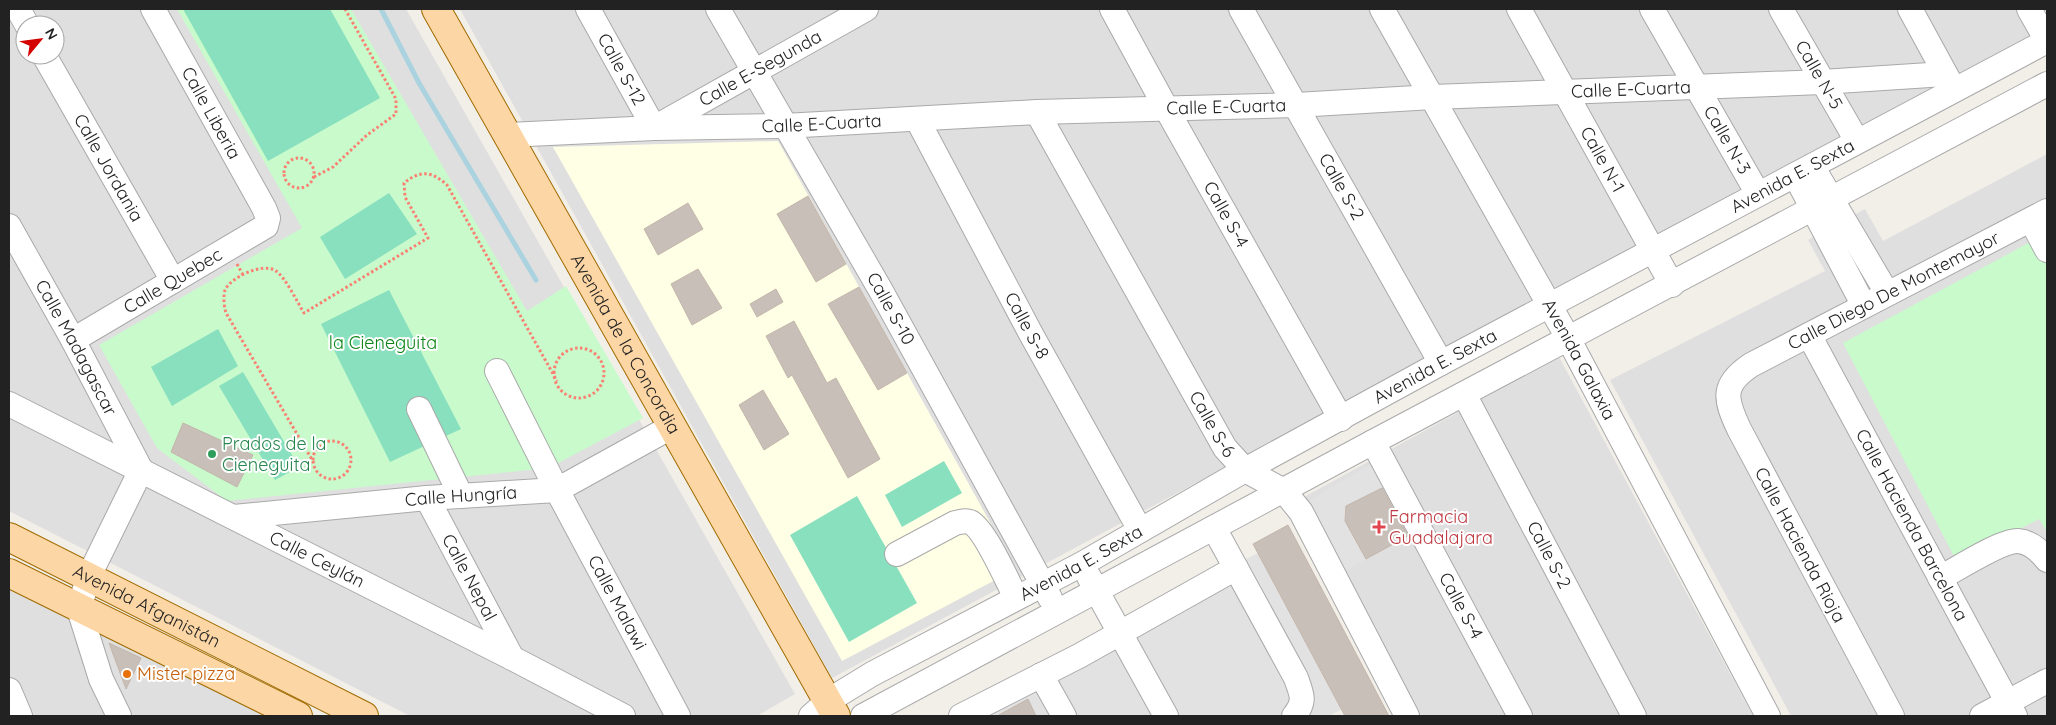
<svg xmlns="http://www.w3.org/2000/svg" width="2056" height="725" font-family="Quicksand,sans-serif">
<rect width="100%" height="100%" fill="#f2efe9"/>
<path fill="#e0dfdf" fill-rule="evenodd" d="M 9,9 L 406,9 L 795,694 L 757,716 L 410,716 L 9,511 ZM 25,25 L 55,25 L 55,55 L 25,55 Z
M 460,9 L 2047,9 L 2047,27 L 832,678 Z
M 2047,154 L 2047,716 L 1791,716 L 1610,380 L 1825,271 L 1808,240 L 1865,209 L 1883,241 Z
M 1559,357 L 1753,716 L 1396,716 L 1284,508 Z
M 9,585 L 271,716 L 9,716 Z"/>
<path fill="#ffffe5" d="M 778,141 L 1016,569 L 842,661 L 553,147 Z"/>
<path fill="#c8facc" d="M 177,9 L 351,9 L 527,311 L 566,286 L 643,418 L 549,468 L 227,501 L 157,448 L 99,345 L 302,228 Z
M 2034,240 L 2047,263 L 2047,532 L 2039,519 L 1957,562 L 1843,343 Z"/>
<path fill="#88e0be" d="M 183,9 L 330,9 L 380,98 L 268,161 Z
M 389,193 L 417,234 L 345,279 L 320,237 Z
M 389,290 L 461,429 L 390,462 L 321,324 Z
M 218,329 L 238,366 L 172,406 L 151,367 Z
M 243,372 L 299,467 L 275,480 L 219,386 Z
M 944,461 L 962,493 L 902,527 L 885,495 Z
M 857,496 L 917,603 L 849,642 L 790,535 Z"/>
<path fill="#e2e2e2" d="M 1373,463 L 1387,485 L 1346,506 L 1345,521 L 1366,559 L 1342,573 L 1305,503 Z
M 1258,553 L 1342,709 L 1329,716 L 953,716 Z"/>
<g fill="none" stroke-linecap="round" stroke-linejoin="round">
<path stroke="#aad3df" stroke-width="5" d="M 381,9 L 419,83 L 536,280"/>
</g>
<path fill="#c7bfb8" stroke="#c4b6ab" d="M 808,196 L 846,264 L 816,282 L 777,214 Z
M 688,203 L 703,229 L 658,255 L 644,229 Z
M 698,269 L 722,308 L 692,325 L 671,284 Z
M 859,287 L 907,373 L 878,390 L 828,304 Z
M 776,289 L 783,302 L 757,317 L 750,304 Z
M 794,321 L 827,383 L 836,378 L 880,459 L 848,478 L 792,375 L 788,378 L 766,336 Z
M 763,390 L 789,434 L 764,450 L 739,405 Z
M 183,423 L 253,455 L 237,487 L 171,452 Z
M 1382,488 L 1408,536 L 1366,559 L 1345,521 L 1346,506 Z
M 1288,525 L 1389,716 L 1345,716 L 1253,544 Z
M 109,643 L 141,658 L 126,689 Z
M 1028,699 L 1036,716 L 997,716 Z"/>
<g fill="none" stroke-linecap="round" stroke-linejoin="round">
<defs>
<g id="minor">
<path d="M 18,9 L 27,25"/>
<path id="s1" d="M 588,9 L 654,128 L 866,9"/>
<path id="s2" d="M 718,9 L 880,289 L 1050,598"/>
<path id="s3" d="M 1112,9 L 1166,108 L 1341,419"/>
<path id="s4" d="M 1241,9 L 1441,363"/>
<path id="s5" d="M 1382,9 L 1568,338 L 1768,716"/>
<path id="s6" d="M 1519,9 L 1672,285"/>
<path id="s7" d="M 1652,9 L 1758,194"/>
<path id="s8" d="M 1781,9 L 1857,141"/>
<path d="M 1910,9 L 1952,86"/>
<path d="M 2029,9 L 2047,41"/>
<path id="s9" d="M 44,55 L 173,281"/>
<path id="s10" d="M 1037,112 L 1225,448 L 1245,470 L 1284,491 L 1301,512 L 1407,716"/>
<path id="s11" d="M 917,119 L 1031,334 L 1140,530"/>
<path id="s12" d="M 507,135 L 654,128 L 784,126 L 1037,112 L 1296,105 L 1433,97 L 1822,82 L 1945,74"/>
<path d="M 1812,166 L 1887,293"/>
<path d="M 1795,175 L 1864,306"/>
<path d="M 2031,220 L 2047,250"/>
<path id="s13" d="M 9,226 L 73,340 L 141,470"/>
<path id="s14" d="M 1809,335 L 2015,716"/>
<path id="s15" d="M 73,340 L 266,226 L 268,218 L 264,208 L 153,9"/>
<path id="s16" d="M 497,371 L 557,490 L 678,716"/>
<path id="s17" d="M 1464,394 L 1634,716"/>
<path id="s18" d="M 9,404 L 512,658 L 623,716"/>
<path d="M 419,409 L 461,496"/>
<path id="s19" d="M 1373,442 L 1520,716"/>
<path id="s20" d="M 427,498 L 512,658"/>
<path id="s21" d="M 234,517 L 427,498 L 557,490 L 671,427"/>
<path d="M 1214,528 L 1296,678 C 1302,695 1306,701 1294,716"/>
<path d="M 897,554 L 955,523 C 961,522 965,520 970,522 C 984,528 1008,582 1016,598"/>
<path d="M 1089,577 L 1166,716"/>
<path d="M 1940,578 C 1957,569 2002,540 2018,541 C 2031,542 2040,551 2047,560"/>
<path d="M 1041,675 L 1064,716"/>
<path d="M 9,690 L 20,716"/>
<path d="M 119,716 L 101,679 L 79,609 L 88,578 L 141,470"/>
<path id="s22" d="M 811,716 L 828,701 L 872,674 L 1082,564 L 1245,470 L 1441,363 L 2047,41"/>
<path d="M 863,716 L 1373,442 L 2047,84"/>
<path d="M 961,716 L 1079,656 L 1236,568"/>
<path id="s23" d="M 1892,716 L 1739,429 C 1725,399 1721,385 1751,365 L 2047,211"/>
<path d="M 1982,716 L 2047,681"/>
</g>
<g id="major">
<path id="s24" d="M 436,9 L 836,716"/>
<path id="s25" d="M 9,537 L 364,716"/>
<path d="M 9,573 L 298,716"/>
</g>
</defs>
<use href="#minor" stroke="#a9a9a9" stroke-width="26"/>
<use href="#major" stroke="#a06b00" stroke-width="30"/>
<path stroke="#fa8072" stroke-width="3" stroke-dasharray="2.5 2.5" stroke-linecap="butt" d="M284 173a15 15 0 1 1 30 0a15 15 0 1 1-30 0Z
M 314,177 L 333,167 L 367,135 L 396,114 L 396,99 L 345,9
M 237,264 L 243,275
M554 373a25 25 0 1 1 50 0a25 25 0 1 1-50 0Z
M313 460a19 19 0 1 1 38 0a19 19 0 1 1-38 0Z
M 314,463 L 226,313 C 224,306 223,297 225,290 C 231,277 263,262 276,271 C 286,278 297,302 304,313 L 428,238 L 405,197 L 404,183 C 420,170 432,171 447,185 L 557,381"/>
<use href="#minor" stroke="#fff" stroke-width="24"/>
<use href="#major" stroke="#fcd6a4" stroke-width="28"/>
</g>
<circle fill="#2e9e5b" stroke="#fff" stroke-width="2" cx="212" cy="454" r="5"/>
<path fill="#e0444e" stroke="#fff" stroke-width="2" d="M1376.5 519.5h5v5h5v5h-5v5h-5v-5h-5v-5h5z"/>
<circle fill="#e8710a" stroke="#fff" stroke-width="2" cx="127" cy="674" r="5"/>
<g text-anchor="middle" stroke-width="4" stroke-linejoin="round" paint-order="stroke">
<g font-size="18" fill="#222" stroke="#fff">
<text dy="6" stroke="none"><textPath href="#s1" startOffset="69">Calle S-12</textPath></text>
<text dy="6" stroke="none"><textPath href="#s1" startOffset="258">Calle E-Segunda</textPath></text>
<text dy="6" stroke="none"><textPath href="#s8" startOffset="76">Calle N-5</textPath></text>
<text dy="6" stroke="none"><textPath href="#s12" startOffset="1125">Calle E-Cuarta</textPath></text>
<text dy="6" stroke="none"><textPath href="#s12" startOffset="720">Calle E-Cuarta</textPath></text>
<text transform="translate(211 113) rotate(61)" y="6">Calle Liberia</text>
<text dy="6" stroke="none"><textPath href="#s12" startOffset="315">Calle E-Cuarta</textPath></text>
<text dy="6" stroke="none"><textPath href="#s7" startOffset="151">Calle N-3</textPath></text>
<text dy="6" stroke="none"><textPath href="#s6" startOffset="172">Calle N-1</textPath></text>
<text dy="6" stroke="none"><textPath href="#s9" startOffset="130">Calle Jordania</textPath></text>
<text dy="6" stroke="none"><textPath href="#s22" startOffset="1121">Avenida E. Sexta</textPath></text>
<text dy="6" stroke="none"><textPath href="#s4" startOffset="204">Calle S-2</textPath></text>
<text dy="6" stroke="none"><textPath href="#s3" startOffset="235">Calle S-4</textPath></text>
<text dy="6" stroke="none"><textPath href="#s15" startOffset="116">Calle Quebec</textPath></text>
<text dy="6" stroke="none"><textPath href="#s23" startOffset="561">Calle Diego De Montemayor</textPath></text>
<text dy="6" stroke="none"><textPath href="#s2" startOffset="346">Calle S-10</textPath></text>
<text dy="6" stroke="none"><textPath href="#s11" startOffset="234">Calle S-8</textPath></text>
<text dy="6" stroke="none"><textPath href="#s24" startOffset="385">Avenida de la Concordia</textPath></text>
<text dy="6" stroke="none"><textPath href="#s13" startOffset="139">Calle Madagascar</textPath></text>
<text dy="6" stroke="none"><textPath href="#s5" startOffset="402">Avenida Galaxia</textPath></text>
<text dy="6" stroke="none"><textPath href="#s22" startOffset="716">Avenida E. Sexta</textPath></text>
<text dy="6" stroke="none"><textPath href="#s10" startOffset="358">Calle S-6</textPath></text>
<text dy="6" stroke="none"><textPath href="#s21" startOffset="228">Calle Hungría</textPath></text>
<text dy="6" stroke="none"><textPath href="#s14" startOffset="216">Calle Hacienda Barcelona</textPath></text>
<text transform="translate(1800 545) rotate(62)" y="6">Calle Hacienda Rioja</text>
<text dy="6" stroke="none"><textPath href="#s17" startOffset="182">Calle S-2</textPath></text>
<text dy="6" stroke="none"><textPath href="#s18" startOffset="345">Calle Ceylán</textPath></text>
<text dy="6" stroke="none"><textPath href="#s22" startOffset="311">Avenida E. Sexta</textPath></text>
<text dy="6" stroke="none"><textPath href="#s20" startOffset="90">Calle Nepal</textPath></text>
<text dy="6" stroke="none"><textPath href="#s16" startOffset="261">Calle Malawi</textPath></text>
<text dy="6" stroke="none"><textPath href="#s19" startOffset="186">Calle S-4</textPath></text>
<text dy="6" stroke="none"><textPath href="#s25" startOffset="154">Avenida Afganistán</textPath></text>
</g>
<g font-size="18" fill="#0c8416" stroke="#fff">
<text x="383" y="349">la Cieneguita</text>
</g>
<g font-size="18" fill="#27864d" stroke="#fff" text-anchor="start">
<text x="222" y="450">Prados de la<tspan x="222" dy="21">Cieneguita</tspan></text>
</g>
<g font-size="18" fill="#be3a42" stroke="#fff" text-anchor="start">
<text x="1389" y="523">Farmacia<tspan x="1389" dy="21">Guadalajara</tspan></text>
</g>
<g font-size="18" fill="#c56008" stroke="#fff" text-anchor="start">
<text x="137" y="680">Mister pizza</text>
</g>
</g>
<rect width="2056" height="725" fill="none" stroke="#222222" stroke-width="20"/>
<g transform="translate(40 40) rotate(61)"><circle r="24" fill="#ffffff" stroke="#a7a7a7"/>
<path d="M0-4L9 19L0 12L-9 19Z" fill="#d40000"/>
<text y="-8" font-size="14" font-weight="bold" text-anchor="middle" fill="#222222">N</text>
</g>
</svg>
